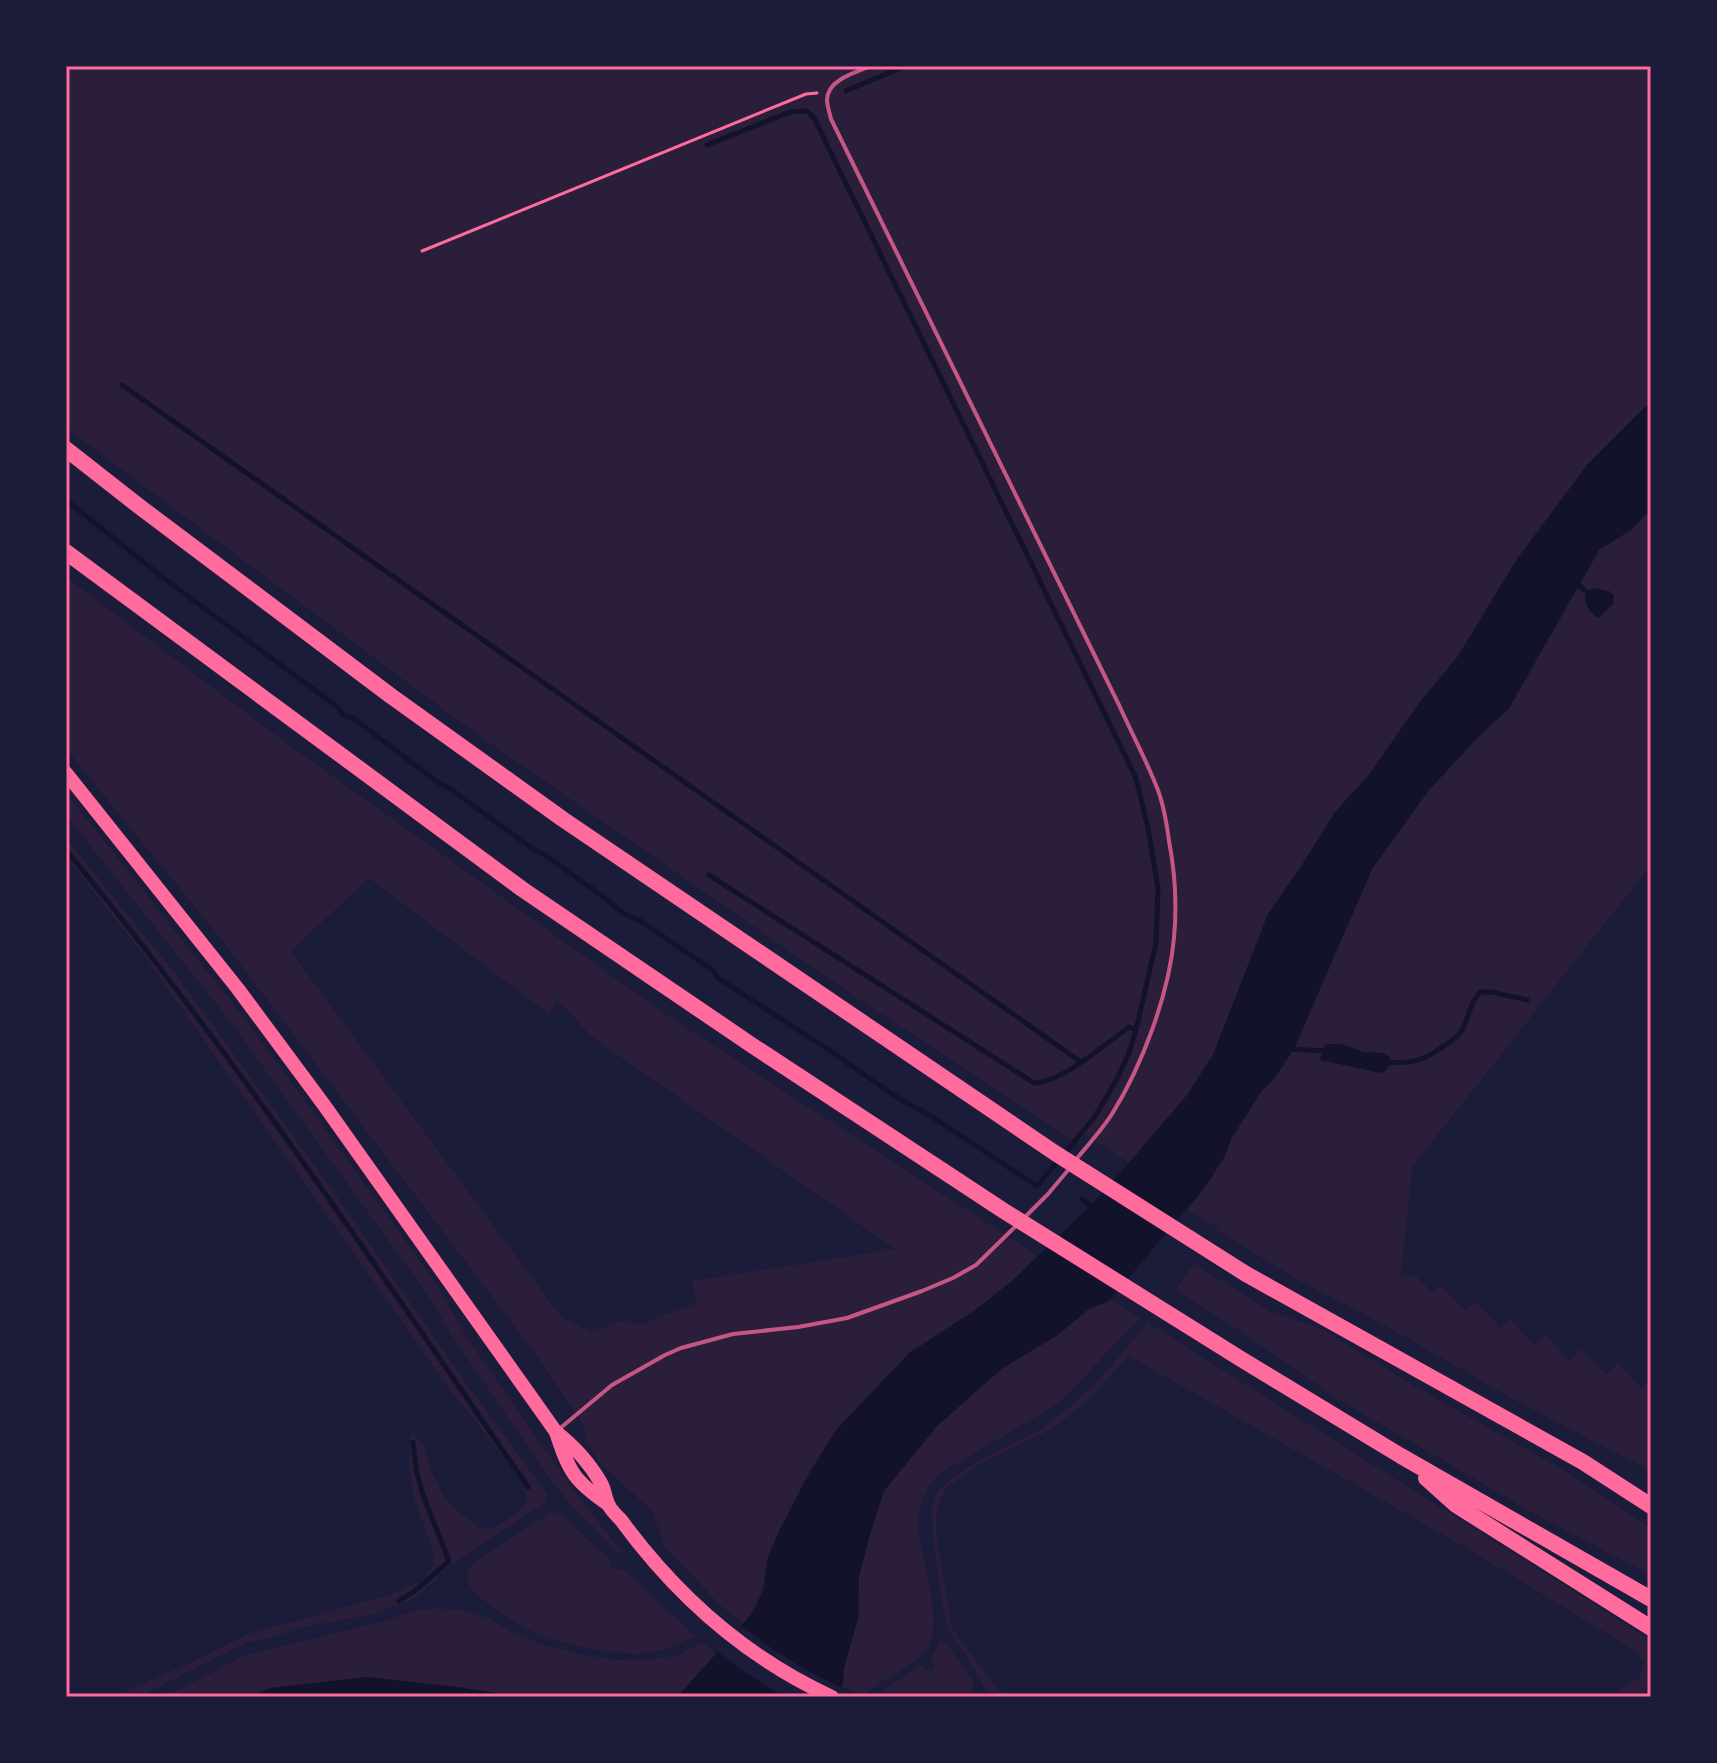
<svg xmlns="http://www.w3.org/2000/svg" width="1717" height="1763" font-family="Manrope,sans-serif">
<rect width="100%" height="100%" fill="#1b1b3a"/>
<path fill="#2a1e3b" fill-rule="evenodd" d="M 76,66 L 1651,66 L 1651,401 L 1588,464 L 1517,559 L 1458,656 L 1420,702 L 1368,776 L 1335,812 L 1300,868 L 1268,914 L 1213,1055 L 1187,1095 L 1129,1163 L 1085,1134 L 1077,1143 L 857,998 L 467,727 L 66,428 L 66,70 Z
M 1651,509 L 1651,865 L 1412,1167 L 1401,1276 L 1417,1277 L 1433,1293 L 1441,1285 L 1466,1311 L 1475,1302 L 1501,1328 L 1510,1319 L 1535,1346 L 1545,1335 L 1570,1361 L 1582,1349 L 1607,1375 L 1618,1363 L 1642,1389 L 1651,1380 L 1651,1471 L 1520,1403 L 1379,1322 L 1298,1280 L 1218,1231 L 1221,1228 L 1213,1223 L 1210,1225 L 1187,1210 L 1205,1187 L 1225,1156 L 1231,1139 L 1261,1092 L 1276,1076 L 1294,1049 L 1372,869 L 1429,790 L 1478,737 L 1509,708 L 1599,550 L 1632,529 Z
M 66,577 L 286,743 L 668,1016 L 1038,1256 L 1011,1282 L 978,1308 L 908,1354 L 768,1557 C 764,1583 761,1605 743,1624 L 720,1605 L 664,1546 L 652,1511 L 599,1462 L 585,1441 L 584,1426 L 534,1352 L 218,935 L 66,749 ZM 369,878 L 550,1015 L 557,999 L 592,1037 L 895,1249 L 692,1281 L 696,1303 L 639,1325 L 626,1320 L 592,1332 L 562,1318 L 297,960 L 291,951 Z
M 66,793 L 242,1015 L 305,1101 L 436,1283 L 466,1336 L 518,1411 L 572,1488 L 622,1552 L 620,1554 L 617,1552 L 568,1502 L 547,1475 L 455,1340 L 425,1291 L 232,1024 L 66,815 Z
M 66,838 L 181,981 L 341,1202 L 457,1370 L 547,1494 L 545,1502 L 542,1505 L 448,1567 L 418,1596 L 401,1604 L 368,1615 L 315,1625 L 247,1643 L 139,1697 L 113,1697 L 185,1665 L 248,1634 L 389,1595 L 421,1581 L 432,1569 L 434,1554 L 414,1497 L 409,1468 L 411,1432 L 424,1446 L 432,1473 L 447,1501 L 479,1528 L 488,1529 L 504,1522 L 518,1512 L 528,1500 L 521,1480 L 465,1408 L 447,1387 L 438,1373 L 143,954 L 66,857 Z
M 1194,1264 L 1270,1311 L 1324,1330 L 1414,1386 L 1563,1470 L 1651,1528 L 1651,1574 L 1626,1562 L 1544,1519 L 1336,1398 L 1242,1332 L 1175,1290 Z
M 1110,1300 L 1140,1318 L 1065,1397 L 1046,1411 L 937,1475 C 929,1486 923,1495 920,1508 C 912,1547 948,1613 927,1648 C 914,1669 882,1676 864,1696 L 841,1686 L 844,1668 L 858,1618 L 859,1577 L 870,1534 L 884,1491 L 937,1426 L 1002,1369 L 1059,1334 L 1090,1308 L 1108,1302 Z
M 1148,1323 L 1651,1640 L 1651,1697 L 1608,1697 L 1639,1678 L 1645,1662 L 1631,1648 L 1463,1546 L 1129,1356 L 1085,1403 L 1052,1429 L 980,1464 L 947,1487 L 940,1501 L 936,1515 L 937,1541 L 952,1628 L 997,1689 L 1012,1697 L 990,1697 L 973,1667 L 950,1633 L 944,1613 L 934,1547 L 932,1509 L 937,1493 L 948,1481 L 981,1459 L 1041,1429 L 1076,1402 L 1099,1380 Z
M 552,1512 L 561,1514 L 607,1557 L 610,1561 L 610,1565 L 615,1570 L 621,1569 L 627,1572 L 695,1636 C 680,1644 665,1651 648,1653 C 611,1656 553,1644 521,1626 C 512,1621 503,1614 495,1608 C 482,1599 464,1588 467,1570 L 478,1559 Z
M 435,1608 L 462,1610 L 490,1619 L 514,1633 L 546,1646 L 579,1654 L 615,1660 L 659,1659 L 681,1654 L 702,1642 L 716,1654 L 677,1697 L 523,1697 L 458,1687 L 270,1688 L 250,1697 L 164,1697 L 246,1655 L 377,1623 L 413,1611 Z
M 940,1641 L 944,1641 L 947,1644 L 971,1678 L 974,1685 L 971,1697 L 876,1697 L 886,1688 L 921,1666 L 929,1672 L 935,1668 L 931,1657 Z"/>
<path fill="#12122b" d="M 1651,401 L 1651,509 L 1632,529 L 1599,550 L 1509,708 L 1478,737 L 1429,790 L 1372,869 L 1294,1049 L 1276,1076 L 1261,1092 L 1231,1139 L 1225,1156 L 1205,1187 L 1108,1302 L 1090,1308 L 1059,1334 L 1001,1369 L 937,1426 L 884,1491 L 870,1534 L 859,1577 L 858,1618 L 844,1668 L 843,1682 L 837,1697 L 677,1697 L 752,1614 L 764,1589 L 768,1557 L 778,1533 L 808,1475 L 836,1430 L 908,1354 L 978,1308 L 1011,1282 L 1090,1206 L 1129,1163 L 1187,1095 L 1213,1055 L 1268,914 L 1300,868 L 1335,812 L 1368,776 L 1420,702 L 1458,656 L 1517,559 L 1588,464 Z
M 1595,588 L 1609,591 L 1614,595 L 1614,603 L 1598,618 C 1587,611 1577,592 1595,588 Z
M 1325,1044 L 1342,1044 L 1363,1052 L 1384,1053 L 1390,1057 C 1390,1064 1388,1071 1381,1073 L 1320,1060 Z
M 366,1677 L 458,1687 L 523,1697 L 250,1697 L 270,1688 Z"/>
<path fill="#1b1b3a" d="M 739,1624 L 774,1650 L 812,1673 L 844,1689 L 841,1697 L 784,1697 L 745,1672 L 715,1650 Z"/>
<g fill="none" stroke-linecap="round" stroke-linejoin="round">
<path stroke="#12122b" stroke-width="5" d="M 846,91 L 905,66
M 122,385 L 1081,1062
M 66,500 L 166,580 L 339,708 L 343,715 L 353,718 L 436,781 L 452,790 L 533,849 L 545,855 L 605,898 L 624,914 L 639,920 L 714,971 L 718,978 L 826,1048 L 898,1098 L 931,1116 L 1037,1186 L 1094,1118 L 1117,1079 L 1129,1053 L 1136,1030 L 1156,943 L 1158,889 L 1148,828 L 1136,778 L 814,118 L 807,111 L 790,112 L 707,145
M 1578,585 L 1591,595
M 66,850 C 233,1052 379,1271 528,1487
M 709,875 L 1034,1083 C 1064,1081 1104,1045 1129,1027 L 1136,1030
M 1289,1049 L 1327,1051
M 1384,1062 C 1412,1064 1422,1062 1445,1045 C 1450,1042 1456,1038 1460,1033 C 1469,1020 1469,1003 1480,992 L 1492,992 L 1527,1000
M 1082,1199 L 1090,1206
M 399,1601 L 416,1590 L 449,1561 L 423,1495 L 416,1470 L 413,1442"/>
<path stroke="#ff6b9d" stroke-width="3" d="M 422,251 L 806,94 L 817,93"/>
<path stroke="#c65784" stroke-width="4" d="M 871,66 C 856,72 827,80 827,100 C 827,106 830,114 831,119 L 1119,705 C 1132,734 1148,763 1159,793 C 1164,808 1167,825 1169,841 C 1175,872 1177,906 1174,938 C 1169,994 1142,1066 1112,1114 C 1101,1131 1087,1146 1074,1162
M 1024,1218 L 1048,1194 L 1069,1169
M 558,1430 L 612,1385 L 665,1355 L 681,1348 L 733,1334 L 798,1327 L 847,1318 L 922,1291 L 953,1278 L 976,1265 L 1017,1225"/>
<path stroke="#ff6b9d" stroke-width="14" d="M 66,773 L 238,989 L 324,1105 L 556,1432 C 574,1446 589,1462 601,1483 C 605,1490 605,1498 609,1506 C 612,1511 617,1516 621,1520 C 676,1595 747,1658 832,1697
M 556,1432 C 569,1472 574,1481 609,1505"/>
<path stroke="#ff6b9d" stroke-width="16" d="M 66,449 L 140,507 L 391,696 L 564,820 L 1055,1153 L 1246,1274 L 1583,1462 L 1651,1506
M 66,552 L 522,889 L 753,1046 L 1004,1211 L 1241,1359 L 1401,1456 L 1651,1599
M 1426,1478 L 1456,1505 L 1651,1628"/>
</g>
<rect width="1717" height="1763" fill="none" stroke="#1b1b3a" stroke-width="136"/>
<rect x="68" y="68" width="1581" height="1627" fill="none" stroke="#ff6b9d" stroke-width="3"/>
</svg>
